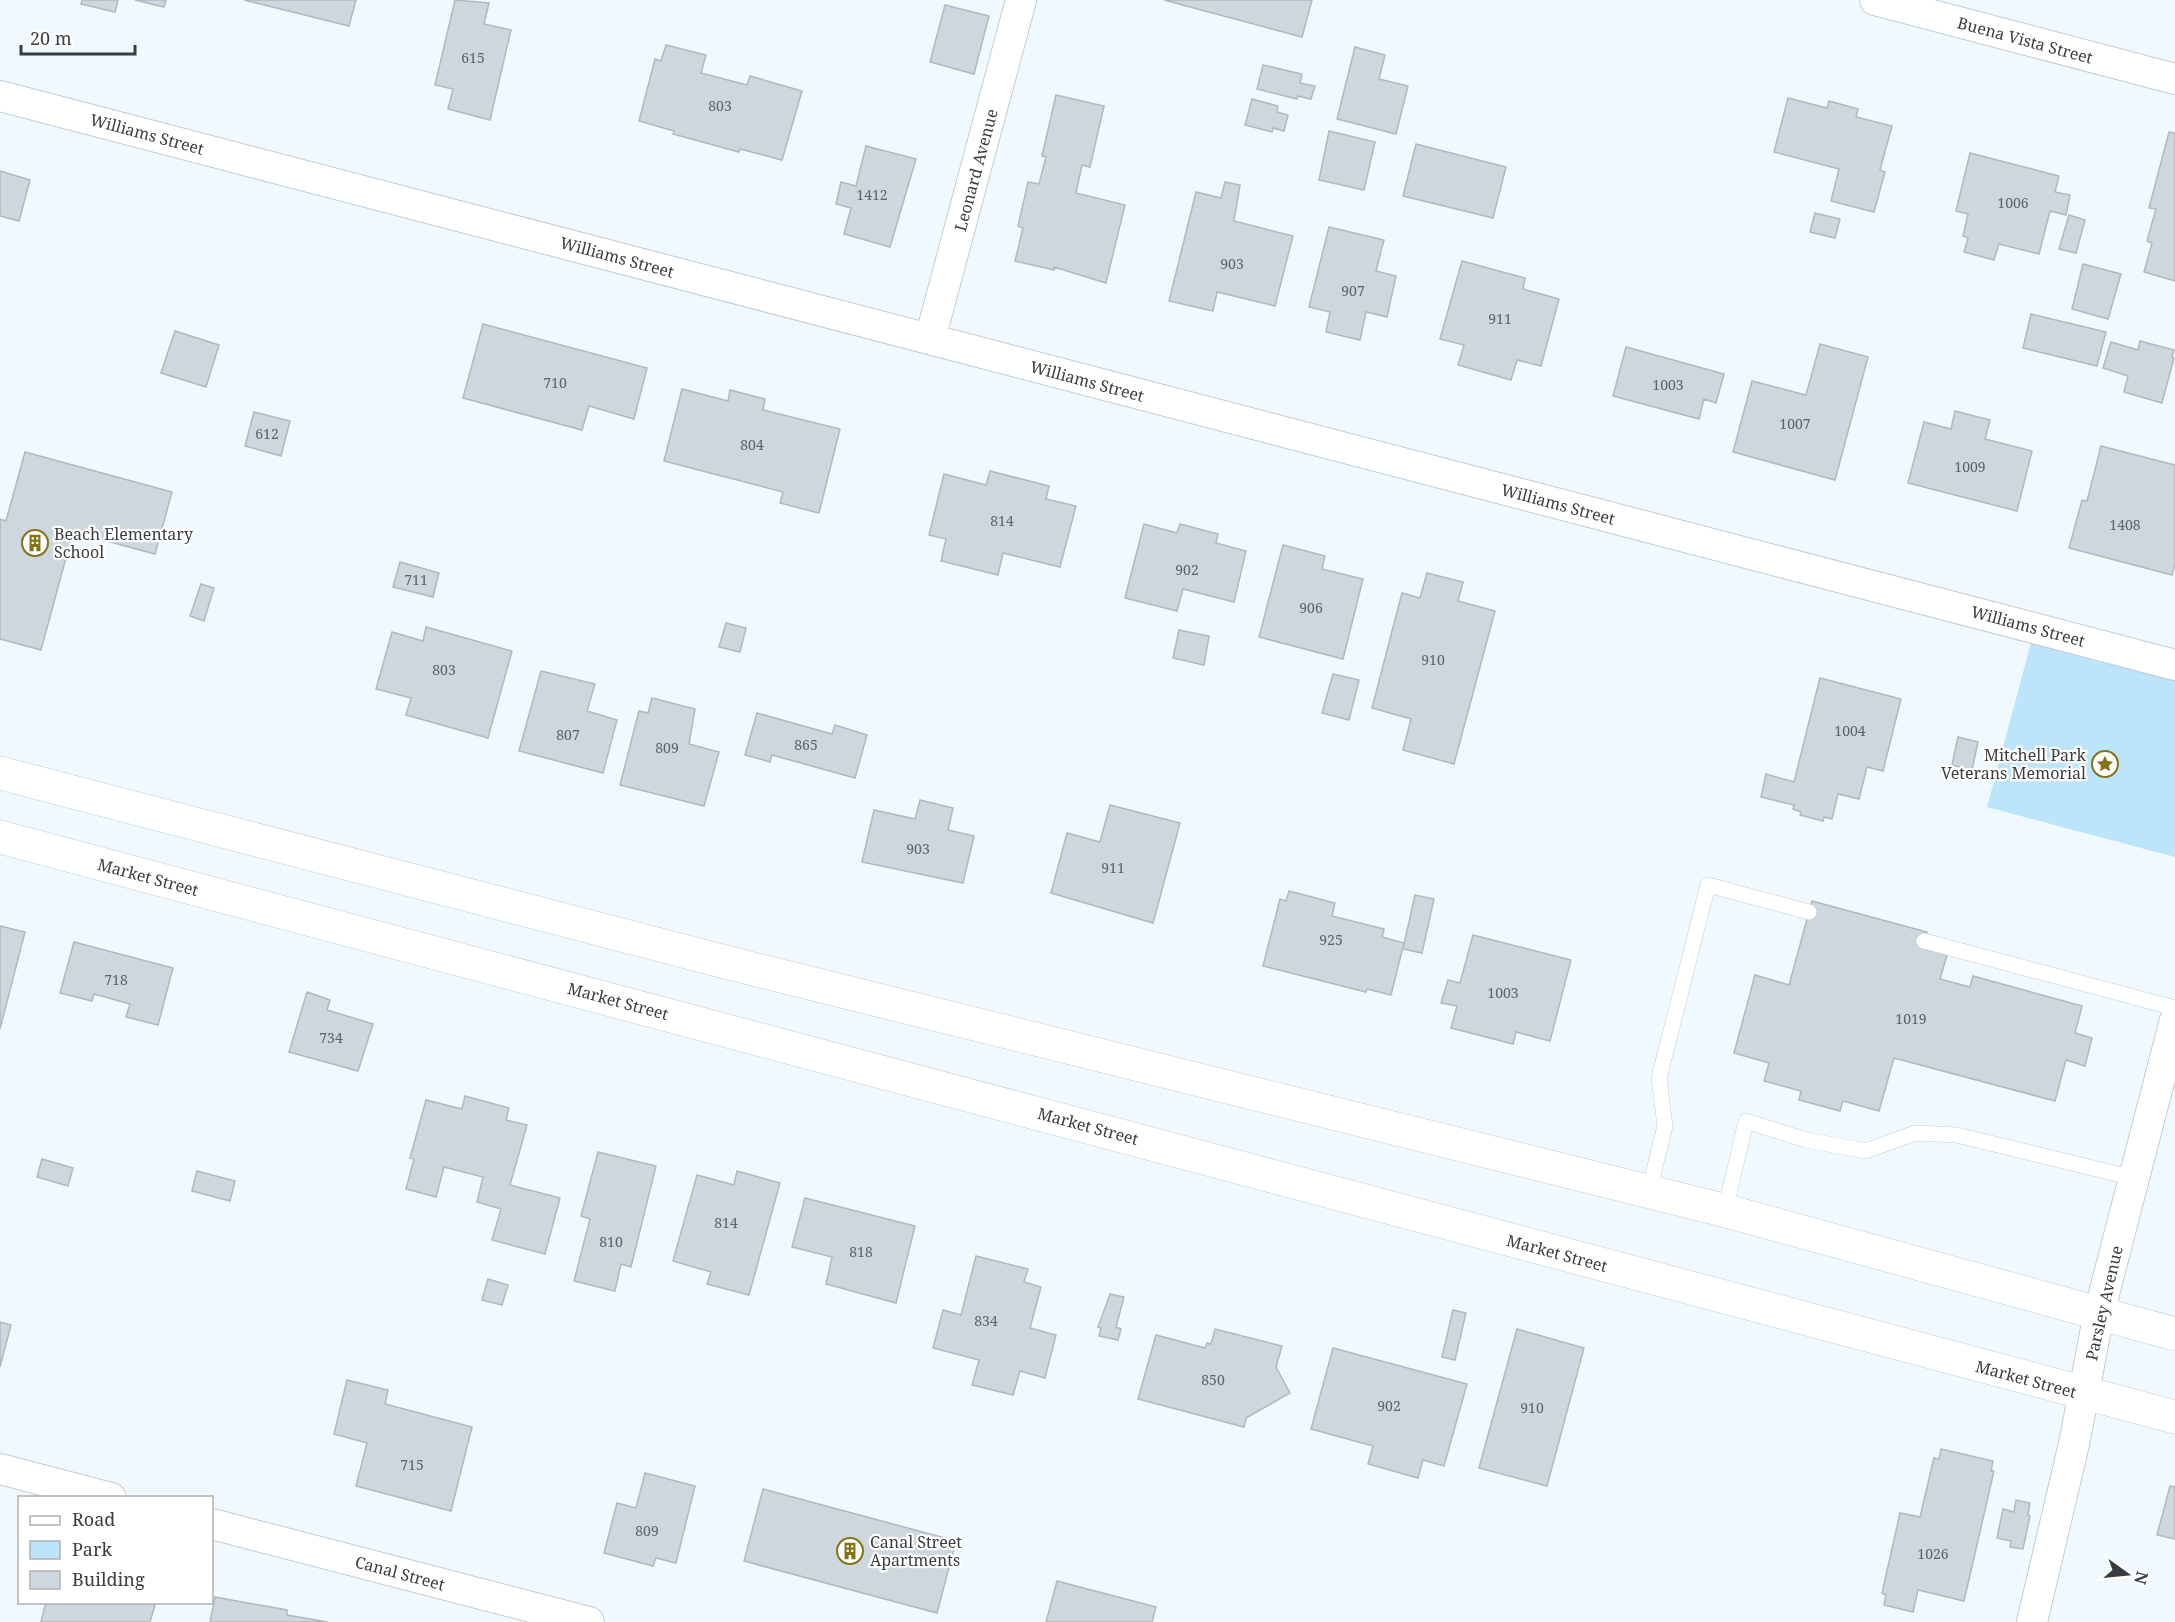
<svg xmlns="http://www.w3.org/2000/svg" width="2175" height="1622" font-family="'Noto Serif',serif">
<rect width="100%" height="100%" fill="#eff9ff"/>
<path fill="#bce4fa" d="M 2032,639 L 2175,677 L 2175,857 L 1987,807 Z"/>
<path fill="#cdd7dd" stroke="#afb9be" stroke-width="1.5" d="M 82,0 L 118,0 L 115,12 L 81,4 Z
M 135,0 L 166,0 L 164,7 Z
M 244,0 L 356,0 L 349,26 Z
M 455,0 L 489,3 L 484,24 L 511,30 L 490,120 L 448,109 L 453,89 L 435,85 Z
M 1164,0 L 1312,0 L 1302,37 Z
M 945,5 L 989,16 L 974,74 L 930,62 Z
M 666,45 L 706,55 L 701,73 L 747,85 L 750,76 L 802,91 L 782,160 L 740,149 L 739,152 L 673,134 L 674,131 L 639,121 L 655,59 L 661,61 Z
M 1355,47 L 1385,55 L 1379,79 L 1408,86 L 1396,134 L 1337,119 Z
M 1263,65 L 1302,74 L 1300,83 L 1315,86 L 1311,99 L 1298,96 L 1297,99 L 1257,89 Z
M 1056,95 L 1104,106 L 1090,167 L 1082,165 L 1076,193 L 1125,205 L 1106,283 L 1054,267 L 1054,270 L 1015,261 L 1023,228 L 1018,226 L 1028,182 L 1039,184 L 1046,157 L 1042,156 Z
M 1788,98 L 1827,108 L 1829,101 L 1858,109 L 1856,117 L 1892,126 L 1880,170 L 1885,172 L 1874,212 L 1831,201 L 1839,169 L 1774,152 Z
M 1252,99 L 1278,106 L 1277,112 L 1288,115 L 1284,131 L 1273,128 L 1272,132 L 1245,125 Z
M 1329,131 L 1375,142 L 1364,190 L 1319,180 Z
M 2169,132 L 2175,133 L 2175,281 L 2144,272 L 2152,243 L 2147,241 L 2156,209 L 2149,208 Z
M 1416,144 L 1506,167 L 1493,218 L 1403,196 Z
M 866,146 L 916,159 L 890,247 L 844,234 L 851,208 L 836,204 L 841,182 L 856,186 Z
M 1970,153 L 2059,176 L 2055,192 L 2070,195 L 2066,215 L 2050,211 L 2039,254 L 1999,244 L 1994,260 L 1964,252 L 1968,238 L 1963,236 L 1968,214 L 1956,211 Z
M 0,171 L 30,180 L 19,221 L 0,216 Z
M 1225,182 L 1240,185 L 1234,221 L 1293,236 L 1275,306 L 1217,292 L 1213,311 L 1169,301 L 1196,192 L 1221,198 Z
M 1815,213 L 1840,219 L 1835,238 L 1810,232 Z
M 2069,215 L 2085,220 L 2076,253 L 2059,249 Z
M 1329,227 L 1384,240 L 1376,271 L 1396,276 L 1387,317 L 1366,312 L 1360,340 L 1326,332 L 1330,312 L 1309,307 Z
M 1462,261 L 1525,278 L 1523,289 L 1559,299 L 1541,366 L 1517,360 L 1511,380 L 1458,365 L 1464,345 L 1440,339 Z
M 2083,264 L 2121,274 L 2108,319 L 2072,309 Z
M 2031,314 L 2106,332 L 2097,366 L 2023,348 Z
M 483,324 L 647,368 L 634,419 L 589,406 L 582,430 L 463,398 Z
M 175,331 L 219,345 L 206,387 L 161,373 Z
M 2140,341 L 2174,350 L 2172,357 L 2174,358 L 2162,403 L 2124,392 L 2128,376 L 2103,368 L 2111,342 L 2138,350 Z
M 1820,344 L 1868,357 L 1835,480 L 1733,452 L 1752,381 L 1806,395 Z
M 1626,347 L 1724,374 L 1716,403 L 1704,399 L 1699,419 L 1613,396 Z
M 682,389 L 728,401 L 730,390 L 765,399 L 763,410 L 840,429 L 819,513 L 780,503 L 783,492 L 664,461 Z
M 1955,411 L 1990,420 L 1985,439 L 2032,451 L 2017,511 L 1908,483 L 1924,422 L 1951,429 Z
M 254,412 L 290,421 L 281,456 L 245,446 Z
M 2101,446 L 2175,465 L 2175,565 L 2172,575 L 2069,548 L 2082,500 L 2087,501 Z
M 25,452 L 172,492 L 155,554 L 73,532 L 41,650 L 0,639 L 0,519 L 6,521 Z
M 990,471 L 1049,486 L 1046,499 L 1076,506 L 1060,567 L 1003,553 L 998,575 L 941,561 L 946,539 L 929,535 L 944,474 L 986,485 Z
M 1144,524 L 1177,533 L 1180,524 L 1218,534 L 1216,543 L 1246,551 L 1234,602 L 1183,589 L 1177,611 L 1125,598 Z
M 1283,545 L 1325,556 L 1322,569 L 1363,579 L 1343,659 L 1259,637 Z
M 400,562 L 439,573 L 433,597 L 393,587 Z
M 1427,573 L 1463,582 L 1458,601 L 1495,611 L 1454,764 L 1403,750 L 1411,719 L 1372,708 L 1402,593 L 1420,598 Z
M 201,584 L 214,588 L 204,621 L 190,616 Z
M 726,623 L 746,628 L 740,652 L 719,647 Z
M 426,627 L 512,651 L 488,738 L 406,715 L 411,698 L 376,689 L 392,632 L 423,641 Z
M 1179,630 L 1209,636 L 1204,665 L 1173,658 Z
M 541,671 L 595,684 L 587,711 L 617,720 L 603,773 L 519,751 Z
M 1333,674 L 1359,680 L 1349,720 L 1322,713 Z
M 1820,678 L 1901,699 L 1883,771 L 1867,767 L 1859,799 L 1838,794 L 1832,819 L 1824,817 L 1823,821 L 1800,815 L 1801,812 L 1793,809 L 1794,805 L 1761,797 L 1766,774 L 1794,782 Z
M 652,698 L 695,709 L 689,744 L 719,752 L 704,806 L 620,785 L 639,711 L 648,713 Z
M 757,713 L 832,734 L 835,725 L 867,735 L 855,778 L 772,755 L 770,762 L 745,755 Z
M 1958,737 L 1978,742 L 1972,770 L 1952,765 Z
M 920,800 L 953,808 L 948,830 L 974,836 L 963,883 L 862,862 L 874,810 L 915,819 Z
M 1110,805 L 1180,823 L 1153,923 L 1051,893 L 1067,833 L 1100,842 Z
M 1289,891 L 1335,903 L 1332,916 L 1384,929 L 1382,937 L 1404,943 L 1391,995 L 1367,989 L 1366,992 L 1263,966 L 1280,899 L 1286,901 Z
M 1415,895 L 1434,899 L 1422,953 L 1403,949 Z
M 1812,901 L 1927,932 L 1922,948 L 1947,955 L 1940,979 L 1970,987 L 1973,976 L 2082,1006 L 2075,1033 L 2092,1038 L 2085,1066 L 2066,1060 L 2055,1101 L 1894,1058 L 1879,1111 L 1843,1101 L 1840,1111 L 1799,1100 L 1801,1091 L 1764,1081 L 1769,1063 L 1734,1053 L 1755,975 L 1789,985 Z
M 0,926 L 25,932 L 0,1029 Z
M 1473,935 L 1571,960 L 1550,1041 L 1516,1032 L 1513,1044 L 1451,1028 L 1457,1006 L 1441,1003 L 1448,980 L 1460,983 Z
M 74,942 L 173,968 L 158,1025 L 126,1017 L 130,1004 L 94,994 L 92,1001 L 60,993 Z
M 307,992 L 330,1000 L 327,1010 L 373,1024 L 358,1071 L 289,1052 Z
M 465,1096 L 509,1108 L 506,1120 L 527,1125 L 510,1185 L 560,1198 L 545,1254 L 492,1240 L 501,1209 L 477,1202 L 483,1177 L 444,1167 L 436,1197 L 406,1189 L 414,1159 L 410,1158 L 426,1100 L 462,1109 Z
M 598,1152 L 656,1166 L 631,1267 L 621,1264 L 615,1291 L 574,1281 L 590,1219 L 581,1216 Z
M 42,1159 L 73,1168 L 68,1186 L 37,1177 Z
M 197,1171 L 235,1181 L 230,1201 L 192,1191 Z
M 737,1171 L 780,1183 L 749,1295 L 707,1284 L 711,1272 L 673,1261 L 697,1175 L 734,1185 Z
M 805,1198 L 915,1226 L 896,1303 L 826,1284 L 832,1257 L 792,1247 Z
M 976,1256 L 1028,1269 L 1024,1282 L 1041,1287 L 1030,1328 L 1056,1335 L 1045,1378 L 1020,1371 L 1013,1395 L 972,1385 L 979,1360 L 933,1348 L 943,1310 L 961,1315 Z
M 488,1279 L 508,1285 L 502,1305 L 482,1300 Z
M 1110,1294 L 1124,1297 L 1116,1327 L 1121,1329 L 1118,1340 L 1099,1336 L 1101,1328 L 1098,1327 Z
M 1453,1310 L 1466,1313 L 1455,1360 L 1442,1357 Z
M 0,1322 L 11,1325 L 0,1367 Z
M 1215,1329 L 1282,1346 L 1276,1367 L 1290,1393 L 1246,1418 L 1244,1427 L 1138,1399 L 1156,1335 L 1205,1348 L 1207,1343 L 1211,1344 Z
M 1517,1329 L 1584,1348 L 1547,1486 L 1479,1468 Z
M 1333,1348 L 1467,1384 L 1444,1466 L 1423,1460 L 1418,1478 L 1368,1464 L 1373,1446 L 1311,1429 Z
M 347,1380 L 388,1390 L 385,1404 L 472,1427 L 451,1511 L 356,1486 L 367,1443 L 334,1434 Z
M 1941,1449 L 1993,1461 L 1991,1471 L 1994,1471 L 1964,1601 L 1918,1590 L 1913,1612 L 1884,1605 L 1886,1595 L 1882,1593 L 1900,1513 L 1920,1517 L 1934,1458 L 1939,1459 Z
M 645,1473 L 695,1486 L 676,1563 L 656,1558 L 653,1566 L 604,1553 L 617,1503 L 636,1508 Z
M 2170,1486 L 2175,1487 L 2175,1539 L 2157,1535 Z
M 763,1489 L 956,1541 L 937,1613 L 744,1561 Z
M 2016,1500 L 2030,1503 L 2028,1515 L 2030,1516 L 2023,1549 L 2010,1547 L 2011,1541 L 1997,1538 L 2003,1509 L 2014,1512 Z
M 1057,1581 L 1156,1607 L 1152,1622 L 1046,1622 Z
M 215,1597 L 287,1610 L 287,1615 L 328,1622 L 210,1622 Z
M 46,1602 L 156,1602 L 150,1622 L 41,1622 Z"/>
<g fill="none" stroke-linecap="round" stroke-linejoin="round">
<defs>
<path id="lane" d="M 1924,941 L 2175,1008
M 1649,1191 L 1665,1126 L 1659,1078 L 1708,885 L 1809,912
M 1725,1211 L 1746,1121 L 1806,1140 L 1866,1151 L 1915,1133 L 1957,1135 L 2134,1178"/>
<path id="street" d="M 1875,0 L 2175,79
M 0,96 L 2175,665
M 930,339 L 1021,0
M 0,1469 L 111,1498
M 212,1524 L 589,1622
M 2032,1622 L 2074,1444 L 2099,1313 L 2175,1020"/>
<path id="secondary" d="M 0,773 L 733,964 L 1719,1209 L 2175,1334
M 0,837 L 2175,1417"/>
</defs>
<use href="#lane" stroke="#c4cdd3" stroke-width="16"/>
<use href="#street" stroke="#c4cdd3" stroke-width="32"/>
<use href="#secondary" stroke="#c4cdd3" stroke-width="34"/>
<use href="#lane" stroke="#fff" stroke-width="15"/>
<use href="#street" stroke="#fff" stroke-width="30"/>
<use href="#secondary" stroke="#fff" stroke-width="33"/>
</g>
<defs>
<symbol id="building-ring" viewBox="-11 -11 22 22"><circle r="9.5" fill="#fff" stroke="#847416" stroke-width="1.5"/><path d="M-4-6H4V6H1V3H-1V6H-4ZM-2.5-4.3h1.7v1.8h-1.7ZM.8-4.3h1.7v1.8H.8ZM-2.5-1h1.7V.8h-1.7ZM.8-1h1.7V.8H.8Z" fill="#847416"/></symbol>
<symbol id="sight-ring" viewBox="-11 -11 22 22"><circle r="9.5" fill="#fff" stroke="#847416" stroke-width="1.5"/><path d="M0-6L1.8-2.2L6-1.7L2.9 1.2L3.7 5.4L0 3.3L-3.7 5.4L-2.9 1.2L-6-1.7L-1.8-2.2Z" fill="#847416"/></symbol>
</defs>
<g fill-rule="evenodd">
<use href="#building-ring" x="20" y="528" width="30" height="30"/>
<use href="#sight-ring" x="2090" y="749" width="30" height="30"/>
<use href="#building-ring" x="835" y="1536" width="30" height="30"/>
</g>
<g text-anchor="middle" stroke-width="4.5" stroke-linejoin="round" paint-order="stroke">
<g font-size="14" fill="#5e6466">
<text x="473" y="63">615</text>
<text x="720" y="111">803</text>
<text x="872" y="200">1412</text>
<text x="2013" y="208">1006</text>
<text x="1232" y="269">903</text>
<text x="1353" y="296">907</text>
<text x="1500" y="324">911</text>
<text x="555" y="388">710</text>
<text x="1668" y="390">1003</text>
<text x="1795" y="429">1007</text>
<text x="267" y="439">612</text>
<text x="752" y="450">804</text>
<text x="1970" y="472">1009</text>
<text x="1002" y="526">814</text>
<text x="2125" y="530">1408</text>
<text x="1187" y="575">902</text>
<text x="416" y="585">711</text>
<text x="1311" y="613">906</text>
<text x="1433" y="665">910</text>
<text x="444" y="675">803</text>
<text x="1850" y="736">1004</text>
<text x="568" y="740">807</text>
<text x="806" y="750">865</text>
<text x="667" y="753">809</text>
<text x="918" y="854">903</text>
<text x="1113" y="873">911</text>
<text x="1331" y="945">925</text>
<text x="116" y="985">718</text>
<text x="1503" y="998">1003</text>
<text x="1911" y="1024">1019</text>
<text x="331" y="1043">734</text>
<text x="726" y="1228">814</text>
<text x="611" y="1247">810</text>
<text x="861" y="1257">818</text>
<text x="986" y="1326">834</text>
<text x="1213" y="1385">850</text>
<text x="1389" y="1411">902</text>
<text x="1532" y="1413">910</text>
<text x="412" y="1470">715</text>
<text x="647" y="1536">809</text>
<text x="1933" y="1559">1026</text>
</g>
<g font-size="16" fill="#393d3f" stroke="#fff">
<text transform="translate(2025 40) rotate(15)" y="6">Buena Vista Street</text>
<text transform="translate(147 134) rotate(15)" y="6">Williams Street</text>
<text transform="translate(976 170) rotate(-75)" y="6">Leonard Avenue</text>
<text transform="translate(617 257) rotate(15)" y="6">Williams Street</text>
<text transform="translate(1087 381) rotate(15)" y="6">Williams Street</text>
<text transform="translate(1558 504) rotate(15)" y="6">Williams Street</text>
<text transform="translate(2028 626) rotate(15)" y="6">Williams Street</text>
<text transform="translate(148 877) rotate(15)" y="6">Market Street</text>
<text transform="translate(618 1001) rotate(15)" y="6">Market Street</text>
<text transform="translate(1088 1126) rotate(15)" y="6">Market Street</text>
<text transform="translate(1557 1253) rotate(15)" y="6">Market Street</text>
<text transform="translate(2104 1303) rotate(-77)" y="6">Parsley Avenue</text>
<text transform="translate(2026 1379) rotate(15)" y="6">Market Street</text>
<text transform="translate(400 1573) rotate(15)" y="6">Canal Street</text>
</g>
<g font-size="16" fill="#393d3f" stroke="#fff" text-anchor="start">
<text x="54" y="540">Beach Elementary<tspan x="54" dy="18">School</tspan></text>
<text x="2086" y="761" text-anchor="end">Mitchell Park<tspan x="2086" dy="18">Veterans Memorial</tspan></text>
<text x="870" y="1548">Canal Street<tspan x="870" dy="18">Apartments</tspan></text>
</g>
</g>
<rect x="18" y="1496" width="195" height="108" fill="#ffffff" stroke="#b0b1b2" stroke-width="1.5"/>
<rect x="30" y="1516" width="30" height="9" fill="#ffffff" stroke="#b0b1b2" stroke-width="1.5"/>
<text x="72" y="1526" font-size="18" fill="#393d3f">Road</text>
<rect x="30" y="1541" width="30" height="18" fill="#bce4fa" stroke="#b0b1b2" stroke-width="1.5"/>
<text x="72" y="1556" font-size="18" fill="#393d3f">Park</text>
<rect x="30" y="1571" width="30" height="18" fill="#cdd7dd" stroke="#b0b1b2" stroke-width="1.5"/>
<text x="72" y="1586" font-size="18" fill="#393d3f">Building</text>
<g transform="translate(2127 1574) rotate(105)" stroke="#ffffff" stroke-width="4.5" paint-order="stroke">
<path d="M0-4.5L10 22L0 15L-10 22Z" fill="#393d3f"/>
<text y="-9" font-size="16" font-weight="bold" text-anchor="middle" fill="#393d3f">N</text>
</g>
<path d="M21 45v9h114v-9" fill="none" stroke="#393d3f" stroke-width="3"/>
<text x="30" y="45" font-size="18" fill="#393d3f" stroke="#ffffff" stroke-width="4.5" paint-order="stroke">20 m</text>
</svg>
